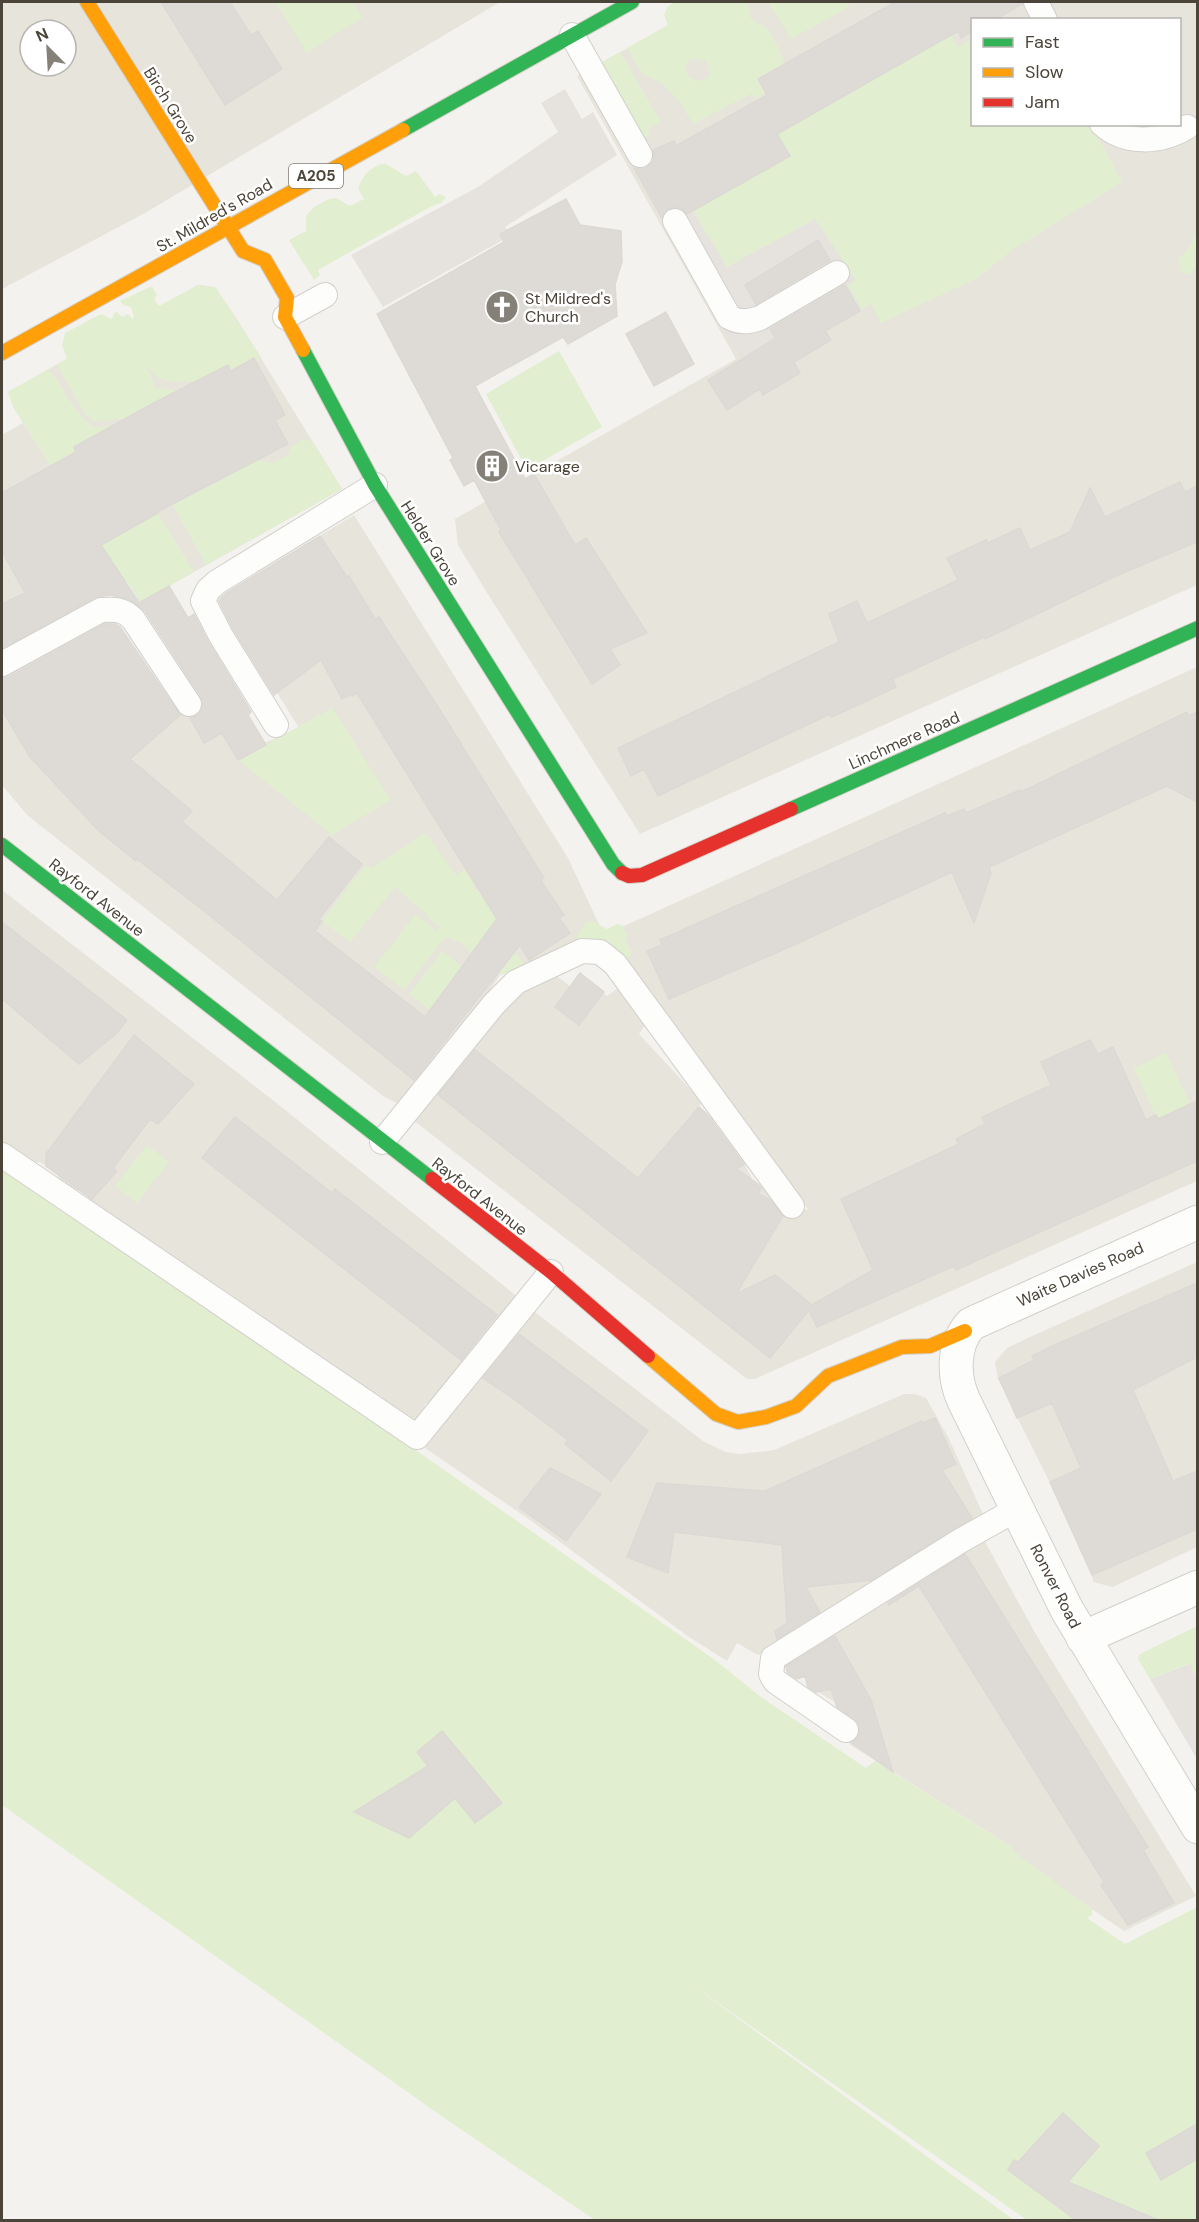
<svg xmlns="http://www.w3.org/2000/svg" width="1199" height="2222" font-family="'DM Sans',sans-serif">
<rect width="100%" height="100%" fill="#f4f2ee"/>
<path fill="#e7e4dc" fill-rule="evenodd" d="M 2,2 L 500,2 L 145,213 L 2,289 ZM 30,30 L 66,30 L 66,66 L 30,66 Z
M 712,2 L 1197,2 L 1197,585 L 640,834 L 489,596 L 458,545 L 455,519 L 736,359 L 577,76 ZM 972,20 L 1180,20 L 1180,124 L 972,124 Z
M 198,285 L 215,287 L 235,316 L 342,489 L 169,586 L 265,743 L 299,728 L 218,598 L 354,515 L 568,858 L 604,935 L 1197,667 L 1197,1181 L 755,1379 L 747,1379 L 413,1120 L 515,994 L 551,972 L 570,986 L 580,973 L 607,996 L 619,987 L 646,1024 L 639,1034 L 702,1102 L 699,1107 L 713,1119 L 712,1122 L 722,1133 L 723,1140 L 735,1150 L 734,1153 L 743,1161 L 752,1179 L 762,1187 L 775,1203 L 790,1215 L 808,1209 L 604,935 L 500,975 L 477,1009 L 402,1106 L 383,1096 L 27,815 L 2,785 L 2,678 L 109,620 L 115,631 L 150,671 L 170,701 L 181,714 L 189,717 L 206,708 L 127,582 L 2,650 L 2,435 L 23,423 L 8,392 Z
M 2,890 L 274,1101 L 519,1298 L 435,1403 L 426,1403 L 417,1421 L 389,1406 L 233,1297 L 93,1203 L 81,1190 L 76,1192 L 60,1182 L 58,1175 L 40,1162 L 31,1163 L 14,1147 L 7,1147 L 2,1143 Z
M 1197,1262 L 1197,1547 L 1113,1587 L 1093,1582 L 1092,1575 L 1050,1483 L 998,1379 L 995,1362 L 1007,1348 L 1030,1337 Z
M 531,1309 L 703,1441 L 726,1452 L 740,1454 L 774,1450 L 904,1394 L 915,1394 L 926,1398 L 948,1437 L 983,1514 L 758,1655 L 737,1643 L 727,1661 L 689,1637 L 530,1520 L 425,1448 Z
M 983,1538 L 1038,1638 L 1196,1896 L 1124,1931 L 1071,1895 L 1011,1850 L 1013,1848 L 849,1744 L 859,1730 L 849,1717 L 841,1718 L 836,1703 L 818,1692 L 810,1694 L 805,1675 L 790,1681 L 785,1666 L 799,1660 L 796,1653 Z"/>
<path fill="#e1eecf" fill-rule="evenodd" d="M 275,2 L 352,2 L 363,17 L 307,53 Z
M 675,2 L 748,2 L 751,19 L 768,29 L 778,47 L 784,63 L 783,72 L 764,93 L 759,96 L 780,133 L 951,35 L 958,47 L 972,39 L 972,124 L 1092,125 L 1122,182 L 1014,249 L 976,279 L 881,323 L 871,304 L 862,309 L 848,285 L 855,280 L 831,243 L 827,241 L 771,248 L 765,246 L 727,267 L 693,211 L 789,156 L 758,100 L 751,94 L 693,124 C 678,100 671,84 643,75 L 627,48 L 668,25 L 664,15 L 668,6 ZM 695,58 L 706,61 L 710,72 L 708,78 L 700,81 L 689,78 L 685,68 L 688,61 Z
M 768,2 L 847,2 L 850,7 L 791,39 Z
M 620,52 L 661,122 L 648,129 L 650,135 L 644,138 L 602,62 Z
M 380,164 L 386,164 L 406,176 L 416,171 L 435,197 L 439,194 L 446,197 L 441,203 L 430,207 L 318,270 L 320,275 L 314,280 L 289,240 L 306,231 L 306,216 L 314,207 L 329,199 L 336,198 L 350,206 L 364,199 L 358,189 C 363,175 367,171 380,164 Z
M 1197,232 L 1197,261 L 1191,275 L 1181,272 L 1178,259 L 1186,252 Z
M 198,285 L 215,287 L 261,357 L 255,361 L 253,359 L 231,371 L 229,367 L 226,369 L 224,367 L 204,377 L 203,382 L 168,381 L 158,378 L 148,368 L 147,370 L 152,377 L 154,387 L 188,392 L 160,403 L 158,400 L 138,411 L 130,418 L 104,421 L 92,420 L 85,414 L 57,365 L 67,359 L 62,345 L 65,333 L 101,314 L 112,319 L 114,313 L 117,312 L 122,317 L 128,314 L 132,319 L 134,317 L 131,307 L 123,305 L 120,301 L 152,286 L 157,295 L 154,299 L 159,306 Z
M 559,351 L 602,427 L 527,470 L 486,394 Z
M 49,369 C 64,389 73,411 93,427 L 112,426 L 124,428 L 96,438 L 94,436 L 74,446 L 75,450 L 73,452 L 75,456 L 133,517 L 138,525 L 158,513 L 194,572 L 141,602 L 99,542 L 13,407 L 8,392 Z
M 304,439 L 313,442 L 342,489 L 206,565 L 167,495 L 190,467 L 202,489 L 222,479 L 236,445 L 248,465 L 258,460 L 272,463 L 288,455 L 290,448 Z
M 332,708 L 391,800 L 332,835 L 238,760 Z
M 426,833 L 456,875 L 472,866 L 476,884 L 473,886 L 476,890 L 479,889 L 497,914 L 501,929 L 524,965 L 500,975 L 480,958 L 474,956 L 460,941 L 454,941 L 450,937 L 444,939 L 404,990 L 374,967 L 416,914 L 438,932 L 440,926 L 430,920 L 425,913 L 395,887 L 350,942 L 322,921 L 366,864 L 372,868 Z
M 592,921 L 607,929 L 617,924 L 622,925 L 627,935 L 626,941 L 632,952 L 631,956 L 623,960 L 608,945 L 610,943 L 609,941 L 580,941 L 577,935 L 586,922 Z
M 442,951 L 463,967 L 429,1010 L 409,994 Z
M 1166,1053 L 1191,1106 L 1158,1121 L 1134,1068 Z
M 147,1145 L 169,1162 L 137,1203 L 115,1186 Z
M 2,1166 L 326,1387 L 715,1660 L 761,1697 L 866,1768 L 875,1761 L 1013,1848 L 1011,1850 L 1092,1909 L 1092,1915 L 1087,1918 L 1125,1944 L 1197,1907 L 1197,2220 L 1027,2220 L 688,1982 L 1014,2220 L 595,2220 L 450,2122 L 2,1805 Z
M 1197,1626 L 1197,1681 L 1189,1664 L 1150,1679 L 1138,1659 L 1140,1654 Z"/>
<path fill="#e6e3df" d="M 565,89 L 582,119 L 593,112 L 617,155 L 505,227 L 510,236 L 383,307 L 351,255 L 478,187 L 558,132 L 541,103 Z
M 693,212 L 727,268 L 815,219 L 855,280 L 811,306 L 748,371 L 697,286 L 665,228 Z
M 1190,1664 L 1197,1681 L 1197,1759 L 1150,1679 Z"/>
<path fill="#dedbd6" stroke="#dcd9d4" stroke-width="1.5" d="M 161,2 L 230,2 L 251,35 L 258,31 L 282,69 L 225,105 Z
M 895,2 L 1022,2 L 1022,4 L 994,20 L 972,20 L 972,31 L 961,38 L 958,31 L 777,134 L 790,156 L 687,214 L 682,209 L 675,207 L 668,209 L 662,218 L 634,168 L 640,169 L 646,168 L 653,162 L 653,150 L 674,141 L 676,146 L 767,95 L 758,79 Z
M 566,199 L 580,225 L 621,231 L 622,262 L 615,284 L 617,316 L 568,344 L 563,337 L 475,386 L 525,479 L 534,474 L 575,545 L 586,538 L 647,633 L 610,649 L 620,665 L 592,684 L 499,532 L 501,530 L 474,480 L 464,486 L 450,460 L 453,458 L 377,314 L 504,242 L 500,234 Z
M 818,240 L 830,260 L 756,304 L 745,285 Z
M 845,285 L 860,311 L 825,331 L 831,340 L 794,362 L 800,373 L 763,395 L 760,389 L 727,410 L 708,380 L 776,338 L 770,329 Z
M 666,312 L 694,364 L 654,386 L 626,334 Z
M 254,358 L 285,415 L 275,420 L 288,444 L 157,512 L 158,513 L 101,545 L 139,603 L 169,586 L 188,618 L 194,614 L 209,643 L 251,712 L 248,715 L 266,745 L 238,760 L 222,733 L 204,743 L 190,718 L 196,716 L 201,711 L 203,704 L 201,696 L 145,611 L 128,599 L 111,595 L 95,597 L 2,648 L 2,604 L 25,593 L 2,551 L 2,493 L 76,452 L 74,447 L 150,405 L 228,365 L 231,371 Z
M 1180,482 L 1185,492 L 1197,486 L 1197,542 L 1118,575 L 985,639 L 984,637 L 893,679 L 896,687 L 832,717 L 830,714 L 658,796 L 644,769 L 631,776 L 618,748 L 839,642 L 829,614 L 857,601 L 867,623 L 958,580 L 947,558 L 986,540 L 988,543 L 1020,528 L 1030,550 L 1070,532 L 1090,488 L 1105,517 Z
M 320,536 L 347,577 L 349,576 L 375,619 L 379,617 L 440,710 L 544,878 L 541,879 L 543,884 L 564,915 L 559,918 L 570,933 L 529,960 L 520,945 L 414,1080 L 204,911 L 137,859 L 136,861 L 99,831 L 30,757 L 2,710 L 2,678 L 9,677 L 105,624 L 115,624 L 120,627 L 180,715 L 130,759 L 192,811 L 182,822 L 277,900 L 286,889 L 287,890 L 286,889 L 329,837 L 362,864 L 319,919 L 322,921 L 315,931 L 425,1017 L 497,919 L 357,693 L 353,696 L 352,694 L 342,699 L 321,660 L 274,695 L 233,629 L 219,601 L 226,593 Z
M 1187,712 L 1189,716 L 1197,712 L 1197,802 L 1167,786 L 989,867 L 991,873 L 974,923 L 952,872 L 785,949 L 669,999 L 647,951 L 662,945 L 660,940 L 945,813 L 947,816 L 964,809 L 966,813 L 1020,790 L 1021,792 Z
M 2,922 L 127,1020 L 117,1033 L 79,1064 L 2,999 Z
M 580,973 L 604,992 L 579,1025 L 555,1007 Z
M 134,1035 L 194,1084 L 158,1124 L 150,1119 L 113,1168 L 117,1171 L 92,1199 L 46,1166 L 46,1154 Z
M 1090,1040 L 1098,1054 L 1113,1047 L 1146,1120 L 1156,1115 L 1158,1119 L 1197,1101 L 1197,1161 L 956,1270 L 954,1266 L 817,1327 L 809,1310 L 770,1358 L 438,1095 L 475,1050 L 638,1178 L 699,1107 L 707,1114 L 744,1164 L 737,1169 L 758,1184 L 761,1188 L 758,1193 L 770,1200 L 783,1216 L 736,1294 L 775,1275 L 812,1305 L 873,1270 L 841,1199 L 959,1144 L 956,1139 L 985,1124 L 982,1117 L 1051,1085 L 1041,1062 Z
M 235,1117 L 332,1193 L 335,1189 L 497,1315 L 461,1360 L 202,1158 Z
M 1197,1283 L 1197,1357 L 1133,1390 L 1173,1481 L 1197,1471 L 1197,1529 L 1092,1575 L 1050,1482 L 1081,1468 L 1052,1403 L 1017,1418 L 999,1378 L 1034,1360 L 1032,1356 L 1048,1348 Z
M 519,1334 L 648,1431 L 611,1481 L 565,1444 L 568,1440 L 511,1397 L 483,1378 Z
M 935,1418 L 956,1464 L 942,1470 L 972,1518 L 872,1580 L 806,1587 L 820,1612 L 777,1639 L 775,1631 L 787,1623 L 782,1545 L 674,1532 L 668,1573 L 627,1557 L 657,1483 L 765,1491 L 922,1421 L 923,1423 Z
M 550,1468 L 601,1494 L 566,1541 L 519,1507 Z
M 965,1554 L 1148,1847 L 1143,1850 L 1174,1903 L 1128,1925 L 1101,1885 L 1104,1882 L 919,1586 L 889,1605 L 888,1603 Z
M 835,1636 L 871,1700 L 893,1772 L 852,1743 L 858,1738 L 860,1732 L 859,1724 L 854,1718 L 837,1707 L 831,1689 L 816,1692 L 808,1687 L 805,1676 L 797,1679 L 787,1672 L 786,1666 Z
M 442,1731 L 502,1803 L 475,1823 L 455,1798 L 409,1838 L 354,1812 L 428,1766 L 417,1752 Z
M 1063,2113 L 1099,2146 L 1068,2182 L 1158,2220 L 1076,2220 L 1008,2170 L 1014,2160 L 1018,2162 Z
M 1197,2124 L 1197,2159 L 1161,2180 L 1146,2153 Z"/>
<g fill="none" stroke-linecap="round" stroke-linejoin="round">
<defs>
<path id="lane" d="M 1036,2 L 1045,20
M 572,35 L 640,155
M 1102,124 C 1125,145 1161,143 1187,127
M 675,221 L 729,317 C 740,323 748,322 760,318 L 837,273
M 285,317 L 325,295
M 2,664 L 101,610 C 115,609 123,609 133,619 L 189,704
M 276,725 L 221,636 L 203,601 L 208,590 L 217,582 L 375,485
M 382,1142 L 494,1004 L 516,982 L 582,951 L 600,952 L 615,964 L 792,1206
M 2,1155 L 417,1437 L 551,1272
M 846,1730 L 775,1681 L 771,1674 L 773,1658 L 960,1541 L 1017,1509"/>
<path id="street" d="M 1198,1222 L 971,1324 C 952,1345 953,1377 964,1401 L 1067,1610 L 1198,1827
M 1083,1638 L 1198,1587"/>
<path id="fast" d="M 403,130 L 632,2
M 303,350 L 375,485 L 613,864 L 622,873
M 791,809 L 1198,628
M 2,845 L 432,1179"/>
<path id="slow" d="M 87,2 L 243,251 L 265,260 L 287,298 L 285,317 L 303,350
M 2,353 L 403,130
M 648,1356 L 716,1414 L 738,1422 L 766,1417 L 796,1406 L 828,1376 L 902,1347 L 930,1346 L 965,1331"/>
<path id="jam" d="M 622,873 L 629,876 L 642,875 L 791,809
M 432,1179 L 551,1272 L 648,1356"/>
</defs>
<use href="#lane" stroke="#d2d0cb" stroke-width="26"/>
<use href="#street" stroke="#d2d0cb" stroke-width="35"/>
<use href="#fast" stroke="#d3cfc5" stroke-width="16"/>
<use href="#slow" stroke="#d3cfc5" stroke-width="16"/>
<use href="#jam" stroke="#d3cfc5" stroke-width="16"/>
<use href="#lane" stroke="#fdfdfc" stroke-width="24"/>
<use href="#street" stroke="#fdfdfc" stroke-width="33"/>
<use href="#fast" stroke="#30b455" stroke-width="14"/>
<use href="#slow" stroke="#ff9f0a" stroke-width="14"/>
<use href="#jam" stroke="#e5322d" stroke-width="14"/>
</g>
<defs>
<symbol id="church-disc" viewBox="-11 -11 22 22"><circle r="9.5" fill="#868178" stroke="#fff"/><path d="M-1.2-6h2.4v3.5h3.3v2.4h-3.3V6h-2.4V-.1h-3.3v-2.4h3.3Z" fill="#fff"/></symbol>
<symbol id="building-disc" viewBox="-11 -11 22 22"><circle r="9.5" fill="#868178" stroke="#fff"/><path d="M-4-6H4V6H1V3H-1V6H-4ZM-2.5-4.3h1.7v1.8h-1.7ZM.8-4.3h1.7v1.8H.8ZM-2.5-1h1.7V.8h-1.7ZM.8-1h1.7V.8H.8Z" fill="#fff"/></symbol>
</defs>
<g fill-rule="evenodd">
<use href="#church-disc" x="483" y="288" width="38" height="38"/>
<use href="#building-disc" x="473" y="447" width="38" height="38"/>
</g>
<g text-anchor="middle" stroke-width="5" stroke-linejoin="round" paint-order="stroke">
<rect fill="#fff" stroke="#817c74" stroke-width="1.5" x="289" y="164" width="54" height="24" rx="4.5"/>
<g font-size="15" font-weight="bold" fill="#4b4439">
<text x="316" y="181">A205</text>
</g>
<g font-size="16" fill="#4b4439" stroke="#fff">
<text transform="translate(171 105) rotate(58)" y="6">Birch Grove</text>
<text transform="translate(214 215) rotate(-30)" y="6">St. Mildred's Road</text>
<text transform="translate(431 543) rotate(58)" y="6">Helder Grove</text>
<text transform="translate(904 740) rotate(-24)" y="6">Linchmere Road</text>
<text transform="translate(97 897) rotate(38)" y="6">Rayford Avenue</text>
<text transform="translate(480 1196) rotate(38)" y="6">Rayford Avenue</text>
<text transform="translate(1080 1274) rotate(-24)" y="6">Waite Davies Road</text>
<text transform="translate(1056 1586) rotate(63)" y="6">Ronver Road</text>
</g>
<g font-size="16" fill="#4b4439" stroke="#fff" text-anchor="start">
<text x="525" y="304">St Mildred's<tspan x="525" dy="18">Church</tspan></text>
<text x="515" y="472">Vicarage</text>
</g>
</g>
<rect width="1199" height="2222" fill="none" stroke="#4b4439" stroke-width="6"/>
<rect x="971" y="18" width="210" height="108" fill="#ffffff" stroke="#b7b4b0" stroke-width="1.5"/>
<rect x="983" y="38" width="30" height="9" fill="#30b455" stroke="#b7b4b0" stroke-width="1.5"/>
<text x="1025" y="48" font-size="18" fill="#4b4439">Fast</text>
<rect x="983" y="68" width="30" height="9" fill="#ff9f0a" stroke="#b7b4b0" stroke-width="1.5"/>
<text x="1025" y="78" font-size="18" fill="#4b4439">Slow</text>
<rect x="983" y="98" width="30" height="9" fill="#e5322d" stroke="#b7b4b0" stroke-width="1.5"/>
<text x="1025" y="108" font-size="18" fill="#4b4439">Jam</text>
<g transform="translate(48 48) rotate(336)"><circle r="28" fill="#ffffff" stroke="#b7b4b0" stroke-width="1.5"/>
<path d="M0-4.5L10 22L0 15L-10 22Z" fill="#868178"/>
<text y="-9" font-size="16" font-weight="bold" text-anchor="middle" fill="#4b4439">N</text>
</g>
</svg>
